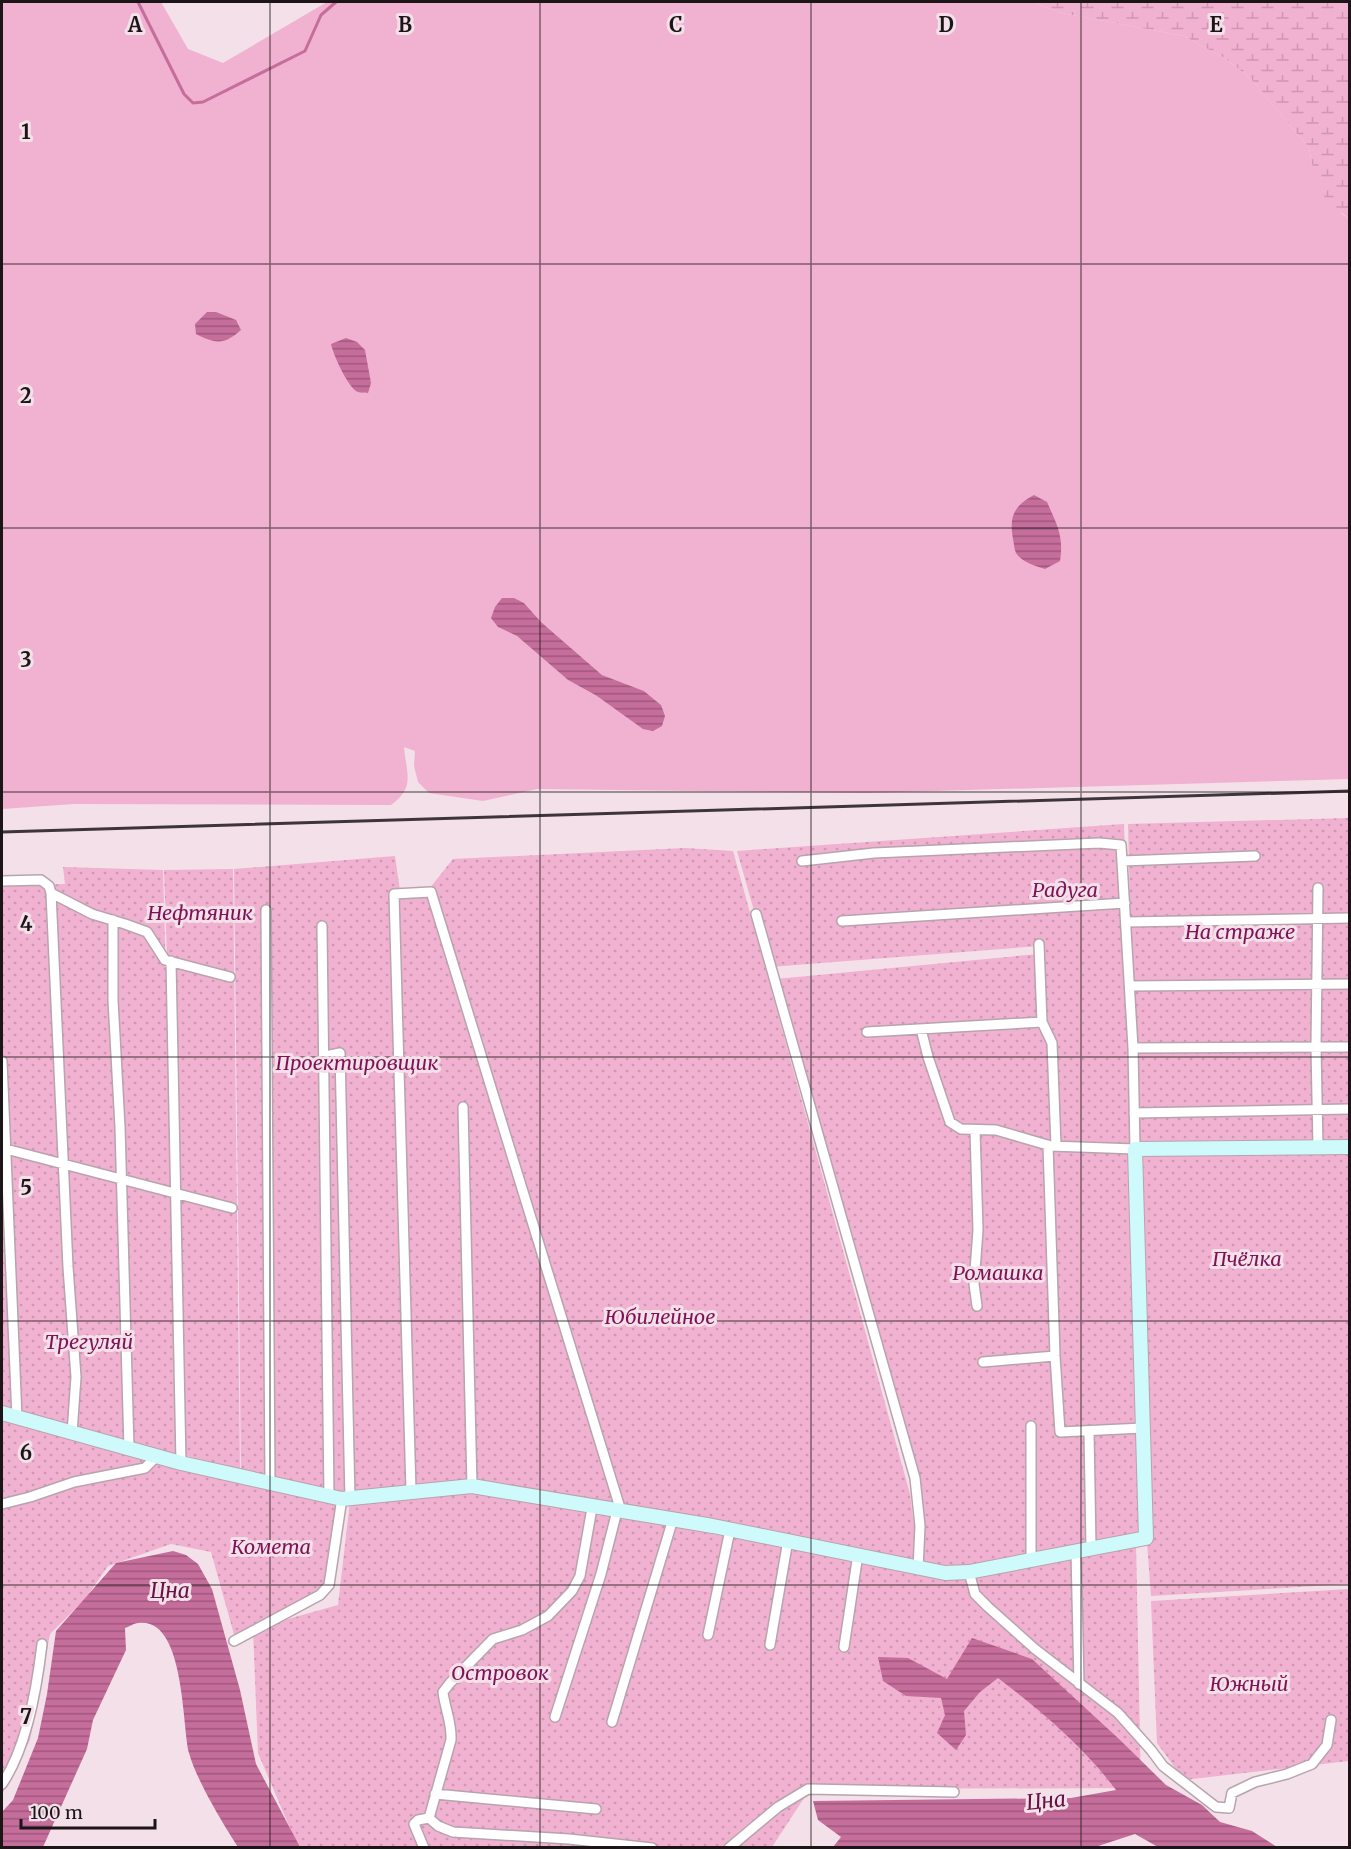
<svg xmlns="http://www.w3.org/2000/svg" width="1351" height="1849" font-family="Merriweather,serif">
<defs>
<pattern id="wetland-marsh" width="20" height="14" patternUnits="userSpaceOnUse" patternTransform="scale(1.5)"><rect width="20" height="14" fill="#f1b1d0"/><path d="M1 5h8M5 5V1M11 12h8M15 12V8" fill="none" stroke="#ce97b2"/></pattern>
<pattern id="park-dots" width="8" height="8" patternUnits="userSpaceOnUse" patternTransform="scale(1.5)"><rect width="8" height="8" fill="#f1b1d0"/><path d="M2 2h.1M6 6h.1" fill="none" stroke="#ce97b2" stroke-width="1.8" stroke-linecap="round"/></pattern>
<pattern id="water-rules" width="6" height="5" patternUnits="userSpaceOnUse" patternTransform="scale(1.5)"><rect width="6" height="5" fill="#c56d9b"/><path d="M0 2.5h6" fill="none" stroke="#9f587d"/></pattern>
</defs>
<rect width="100%" height="100%" fill="#f3e0e8"/>
<path fill="#f1b1d0" fill-rule="evenodd" d="M 2,2 L 161,2 L 188,49 L 223,63 L 327,2 L 1032,2 L 1062,13 L 1184,36 L 1226,59 L 1251,79 L 1309,148 L 1312,164 L 1317,178 L 1342,214 L 1349,219 L 1349,779 L 866,793 L 537,789 L 483,801 L 429,793 L 418,782 L 414,766 L 415,751 L 404,747 C 406,773 416,787 391,805 L 74,804 L 2,809 ZM 524,603 L 541,622 L 602,675 L 644,691 L 661,705 L 597,696 L 568,680 L 517,636 L 498,627 Z"/>
<path fill="url(#wetland-marsh)" d="M 1032,2 L 1349,2 L 1349,219 L 1331,204 L 1321,193 L 1312,164 L 1309,148 L 1251,79 L 1226,59 L 1184,36 L 1062,13 Z"/>
<path fill="url(#park-dots)" d="M 1349,818 L 1349,1142 L 1136,1145 L 1128,824 Z
M 1124,824 L 1132,1145 L 1146,1535 L 963,1568 L 920,1563 L 916,1493 L 776,979 L 1038,954 L 1057,1148 L 1061,1142 L 1040,946 L 770,967 L 737,851 Z
M 685,848 L 733,851 L 910,1494 L 915,1534 L 914,1563 L 469,1483 L 359,1495 L 241,1471 L 234,869 L 395,856 L 401,898 L 425,894 L 453,859 Z
M 63,867 L 163,870 L 179,1457 L 2,1409 L 2,886 L 65,884 Z
M 233,869 L 240,1470 L 184,1455 L 164,870 Z
M 1349,1151 L 1349,1584 L 1151,1596 L 1147,1542 L 1143,1154 Z
M 2,1415 L 145,1456 L 145,1467 L 2,1501 Z
M 162,1461 L 339,1501 L 324,1591 L 256,1628 L 338,1605 L 350,1501 L 454,1492 L 478,1492 L 597,1512 L 954,1580 L 1136,1544 L 1141,1788 L 810,1789 L 772,1847 L 298,1847 L 258,1753 L 253,1629 L 235,1638 L 211,1552 L 171,1544 L 108,1566 L 85,1599 L 50,1634 L 30,1740 L 2,1794 L 2,1508 L 112,1476 L 147,1470 Z
M 1349,1589 L 1349,1761 L 1184,1780 L 1157,1743 L 1151,1601 Z"/>
<path fill="url(#water-rules)" d="M 207,312 L 216,312 L 236,320 L 241,330 C 224,345 216,344 196,334 L 195,324 Z
M 346,338 L 357,342 L 365,350 L 371,383 L 368,393 C 365,392 361,393 358,392 C 348,388 333,354 331,344 Z
M 1034,495 L 1047,502 C 1057,525 1064,536 1060,561 L 1045,569 C 1035,566 1022,562 1016,553 C 1014,549 1014,543 1013,539 C 1009,516 1014,506 1034,495 Z
M 502,598 L 514,598 L 524,603 L 541,622 L 602,675 L 644,691 L 661,705 L 665,716 L 662,726 L 653,731 L 643,729 L 597,696 L 568,680 L 517,636 L 498,627 L 491,618 L 495,607 Z
M 173,1551 L 186,1555 L 198,1564 L 212,1589 L 240,1690 L 256,1764 L 300,1847 L 238,1847 C 223,1824 196,1779 189,1753 C 182,1725 185,1616 138,1623 C 134,1623 129,1627 125,1628 L 126,1650 L 93,1720 L 87,1749 L 43,1847 L 2,1847 L 2,1812 L 13,1800 L 38,1738 L 47,1694 L 56,1631 L 116,1563 Z
M 972,1638 L 1032,1659 L 1119,1739 L 1166,1785 L 1202,1805 L 1220,1822 L 1252,1831 L 1277,1847 L 1158,1847 L 1135,1834 L 1092,1848 L 833,1847 L 841,1837 L 818,1820 L 813,1801 L 1071,1798 L 1116,1790 C 1084,1747 1041,1711 998,1678 L 980,1692 L 964,1711 L 966,1735 L 956,1750 L 937,1733 L 945,1715 L 941,1698 L 906,1696 L 883,1681 L 878,1657 L 908,1658 L 947,1679 Z"/>
<g fill="none" stroke-linecap="round" stroke-linejoin="round">
<path stroke="#c56d9b" stroke-width="3" d="M 138,2 L 184,94 L 193,103 L 203,102 L 305,51 L 321,15 L 336,2"/>
<defs>
<path id="street" d="M 802,861 L 874,853 L 1099,843 L 1121,845 L 1133,1048 L 1135,1149 L 1051,1146 L 996,1130 L 961,1129 L 950,1122 L 928,1057 L 921,1029
M 1122,861 L 1255,856
M 2,881 L 41,880 L 49,886 L 51,893
M 1318,888 L 1316,1047 L 1318,1148
M 266,910 L 270,1482
M 756,914 L 915,1478 L 920,1526 L 918,1569
M 113,920 L 113,1000 L 120,1127 L 129,1448
M 842,921 L 1125,903
M 1126,922 L 1350,918
M 322,926 L 329,1496
M 171,961 L 181,1463
M 1130,986 L 1350,984
M 1042,1022 L 1052,1043 L 1056,1146
M 867,1032 L 1042,1022 L 1039,944
M 1133,1048 L 1350,1047
M 325,1056 L 340,1053 L 350,1499
M 2,1061 L 17,1418
M 463,1107 L 472,1486
M 1134,1113 L 1350,1109
M 975,1130 L 978,1230 L 974,1284 L 977,1306
M 1048,1145 L 1055,1356 L 1060,1432 L 1143,1428
M 2,1148 L 232,1208
M 983,1362 L 1055,1356
M 1089,1431 L 1091,1548
M 72,1433 L 76,1377 L 68,1267 L 51,893 L 92,914 L 125,924 L 147,932 L 165,960 L 230,977
M 411,1491 L 394,894 L 431,892 L 621,1511
M 2,1504 L 30,1497 L 74,1482 L 145,1468 L 157,1456
M 592,1508 L 580,1576 L 572,1591 L 548,1616 L 522,1630 L 493,1639 L 450,1683 L 443,1692 C 445,1709 452,1723 451,1740 L 429,1818 L 438,1826 L 453,1832 L 569,1839 L 652,1848
M 1076,1551 L 1079,1684
M 1031,1560 L 1031,1426
M 969,1572 L 975,1594 L 988,1607 L 1035,1649 L 1118,1713 L 1151,1750 L 1163,1766 L 1216,1807 L 1229,1808 L 1232,1793 L 1255,1782 L 1287,1774 L 1312,1764 L 1327,1745 L 1331,1720
M 708,1635 L 730,1530
M 234,1641 L 320,1595 L 329,1585 L 342,1498
M 770,1645 L 788,1540
M 844,1647 L 858,1554
M 555,1717 L 601,1574 L 617,1511
M 612,1722 L 673,1519
M 2,1784 C 26,1749 37,1687 42,1644
M 435,1794 L 596,1809
M 424,1848 L 414,1824 L 418,1820 L 429,1818
M 729,1848 L 778,1807 L 808,1789 L 954,1792"/>
<path id="secondary" d="M 2,1413 L 181,1463 L 342,1499 L 472,1486 L 713,1526 L 945,1573 L 969,1572 L 1146,1538 L 1135,1149 L 1350,1147"/>
</defs>
<use href="#street" stroke="#b7a4ad" stroke-width="12"/>
<use href="#secondary" stroke="#b7a4ad" stroke-width="16"/>
<use href="#street" stroke="#fff" stroke-width="9"/>
<use href="#secondary" stroke="#cefafb" stroke-width="14"/>
<path stroke="#3d3539" stroke-width="3" d="M 2,832 L 1350,791"/>
</g>
<path fill="none" stroke="#1b1518" stroke-width="1.5" stroke-opacity="0.55" d="M 270,2 L 270,1848M 540,2 L 540,1848M 811,2 L 811,1848M 1081,2 L 1081,1848M 2,264 L 1350,264M 2,528 L 1350,528M 2,792 L 1350,792M 2,1057 L 1350,1057M 2,1321 L 1350,1321M 2,1585 L 1350,1585"/>
<g text-anchor="middle" stroke-width="6" stroke-linejoin="round" paint-order="stroke">
<g font-size="20" font-style="italic" fill="#7f1257" stroke="#f3e0e8">
<text x="1065" y="897">Радуга</text>
<text x="200" y="920">Нефтяник</text>
<text x="1240" y="939">На страже</text>
<text x="357" y="1070">Проектировщик</text>
<text x="1247" y="1266">Пчёлка</text>
<text x="998" y="1280">Ромашка</text>
<text x="660" y="1324">Юбилейное</text>
<text x="89" y="1349">Трегуляй</text>
<text x="271" y="1554">Комета</text>
<text x="500" y="1680">Островок</text>
<text x="1249" y="1691">Южный</text>
</g>
<g font-size="21" font-style="italic" fill="#641344" stroke="#f3e0e8">
<text x="170" y="1598">Цна</text>
<text transform="translate(1046 1801) rotate(-6)" y="7">Цна</text>
</g>
</g>
<g font-size="20" text-anchor="middle" font-weight="bold" fill="#1b1518" stroke="#f3e0e8" stroke-width="6" stroke-linejoin="round" paint-order="stroke">
<text x="135" y="32">A</text>
<text x="405" y="32">B</text>
<text x="676" y="32">C</text>
<text x="946" y="32">D</text>
<text x="1216" y="32">E</text>
<text x="26" y="139">1</text>
<text x="26" y="403">2</text>
<text x="26" y="667">3</text>
<text x="26" y="931">4</text>
<text x="26" y="1195">5</text>
<text x="26" y="1460">6</text>
<text x="26" y="1724">7</text>
</g>
<rect width="1351" height="1849" fill="none" stroke="#1b1518" stroke-width="6"/>
<path d="M21 1819v9h134v-9" fill="none" stroke="#1b1518" stroke-width="3"/>
<text x="30" y="1819" font-size="18" fill="#1b1518" stroke="#f3e0e8" stroke-width="4.5" paint-order="stroke">100 m</text>
</svg>
